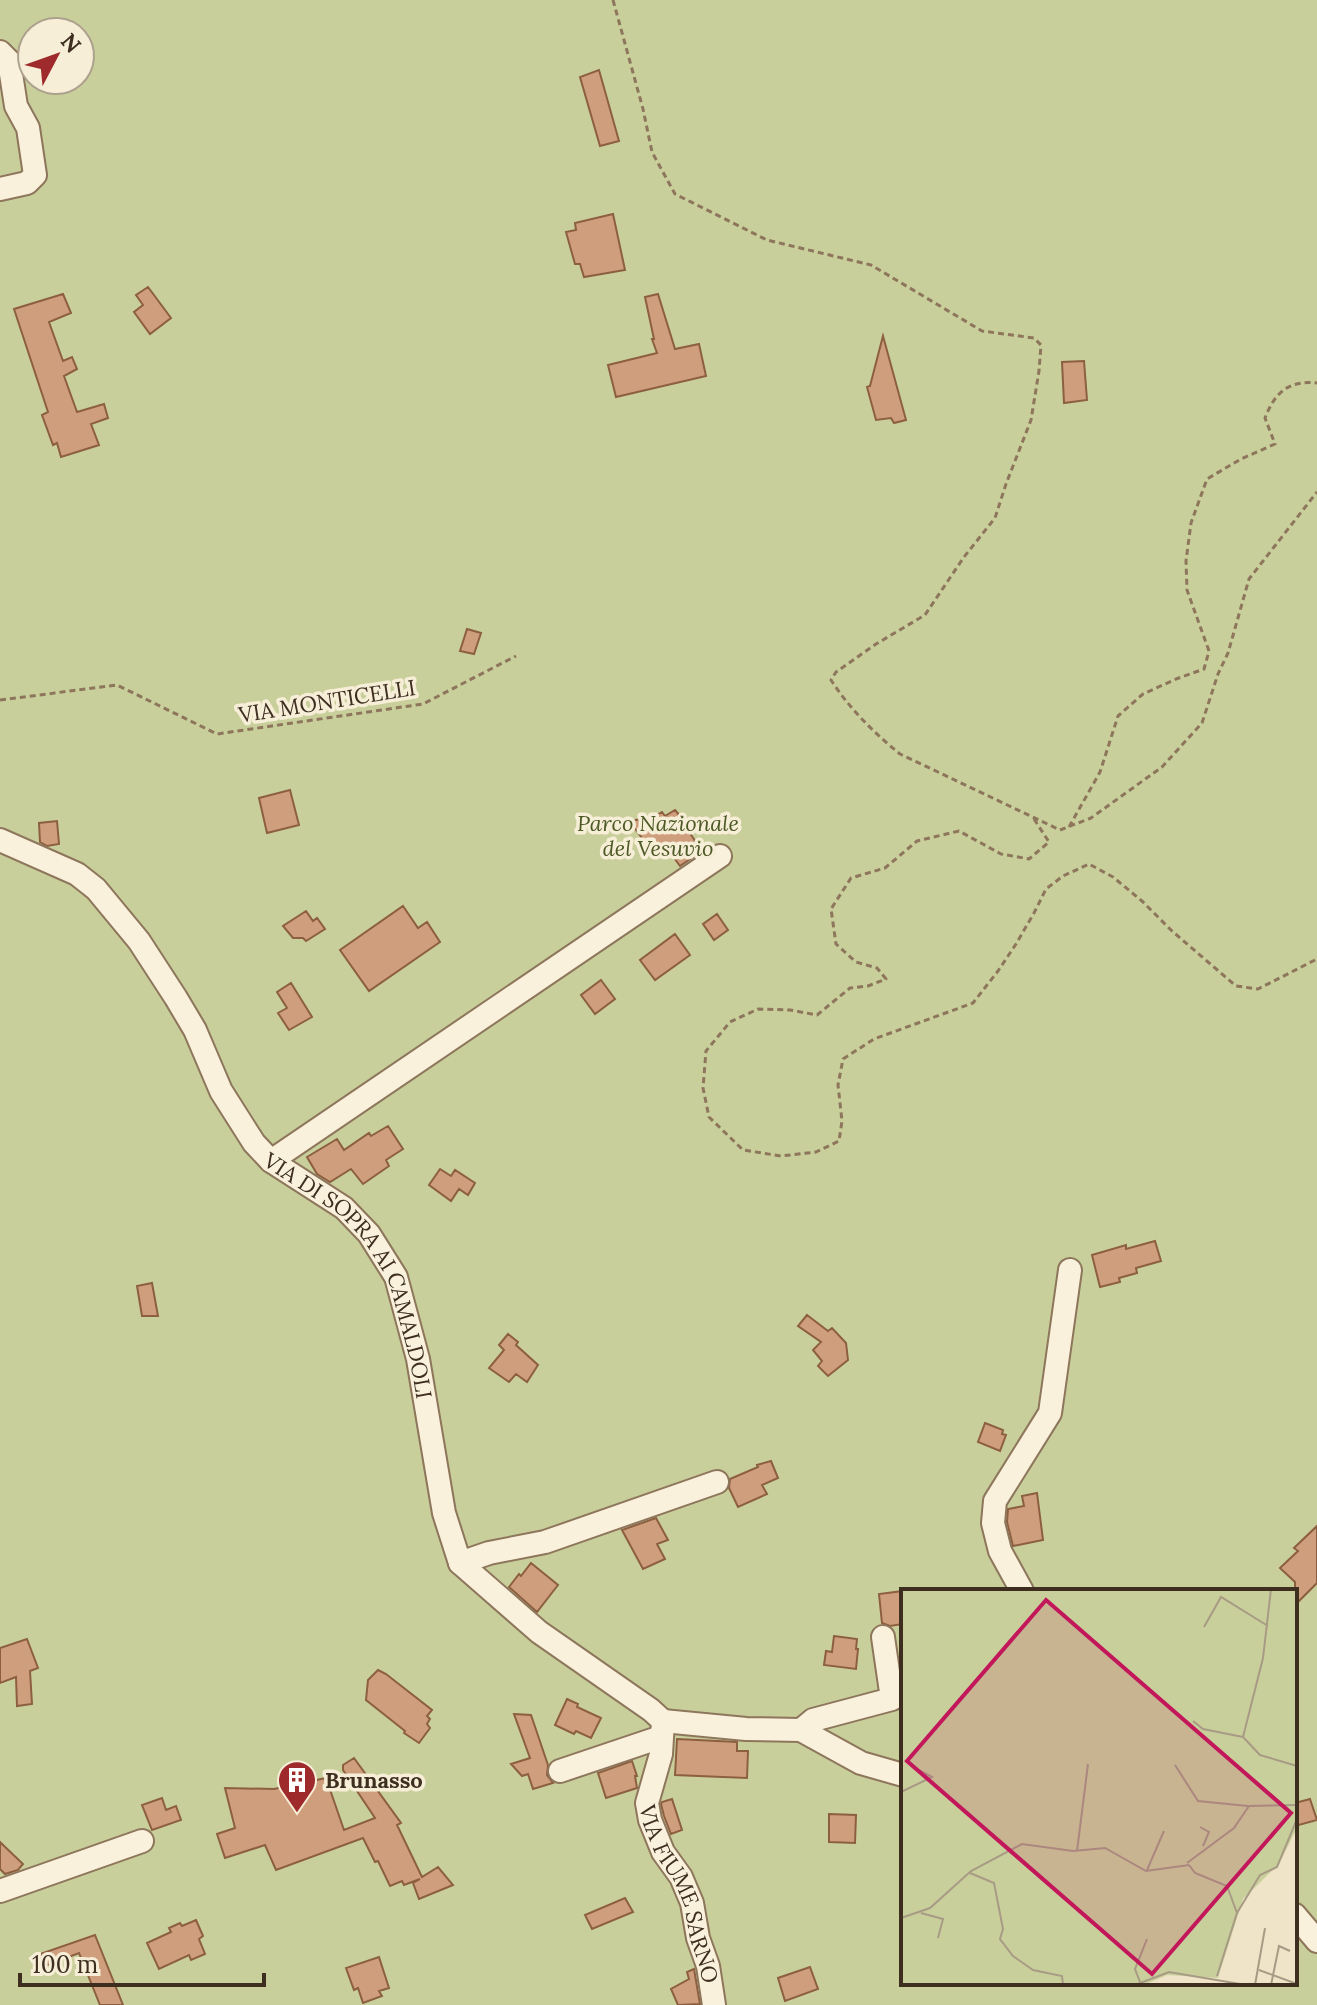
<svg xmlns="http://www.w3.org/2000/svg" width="1317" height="2005" font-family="Lora,serif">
<rect width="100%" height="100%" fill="#f0e4c8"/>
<path fill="#c9cf9b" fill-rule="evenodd" d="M 0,0 L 1317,0 L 1317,2005 L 0,2005 ZM 32,32 L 80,32 L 80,80 L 32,80 ZM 903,1591 L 1295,1591 L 1295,1983 L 903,1983 Z"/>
<path fill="#cf9f7d" stroke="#8d5f41" stroke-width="2" d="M 599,70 L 619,141 L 600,146 L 580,77 Z
M 613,214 L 625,270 L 584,277 L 580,264 L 575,264 L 566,232 L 576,230 L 575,223 Z
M 148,287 L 171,318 L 150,334 L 134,312 L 143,305 L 136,295 Z
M 63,294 L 71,313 L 49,322 L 63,361 L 72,357 L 77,369 L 64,376 L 77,412 L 104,404 L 108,418 L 91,424 L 99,445 L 61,457 L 57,443 L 53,445 L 42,415 L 48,412 L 14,309 Z
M 658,294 L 675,349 L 699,344 L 706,376 L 616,397 L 608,365 L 657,353 L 652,339 L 654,339 L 645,297 Z
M 883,336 L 906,420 L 894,423 L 891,418 L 876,420 L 867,387 L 870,386 Z
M 1084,361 L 1087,400 L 1064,403 L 1062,362 Z
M 467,629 L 481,633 L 474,654 L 460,651 Z
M 290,790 L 299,825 L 267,833 L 259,798 Z
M 675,810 L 685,822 L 683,823 L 702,851 L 680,866 L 668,850 L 656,857 L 630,822 L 645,817 L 648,820 L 662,812 L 665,816 Z
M 57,821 L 59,844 L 47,846 L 40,842 L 39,823 Z
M 403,906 L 418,928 L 427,922 L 440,942 L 369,991 L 340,950 Z
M 306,911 L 313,921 L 317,918 L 325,929 L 306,941 L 303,938 L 293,938 L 283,926 Z
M 717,914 L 728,930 L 714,940 L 703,924 Z
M 675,934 L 690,955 L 655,980 L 640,960 Z
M 601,980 L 615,999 L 595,1014 L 581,995 Z
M 291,983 L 312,1017 L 289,1030 L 278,1013 L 287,1008 L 277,992 Z
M 388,1126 L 403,1149 L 386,1160 L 389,1166 L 363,1184 L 351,1169 L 330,1182 L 317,1174 L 307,1157 L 337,1139 L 344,1150 L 369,1133 L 371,1136 Z
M 440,1169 L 451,1176 L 455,1170 L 475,1183 L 468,1195 L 459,1189 L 451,1201 L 429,1185 Z
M 1155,1241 L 1161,1261 L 1136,1268 L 1137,1273 L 1119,1278 L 1120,1282 L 1100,1287 L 1092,1255 L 1126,1245 L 1126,1249 Z
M 152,1283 L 158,1316 L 142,1316 L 137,1286 Z
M 807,1315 L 828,1331 L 832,1328 L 846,1343 L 848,1360 L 828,1376 L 818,1366 L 822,1361 L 813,1350 L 821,1342 L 798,1326 Z
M 508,1334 L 518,1342 L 516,1345 L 538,1365 L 527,1382 L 516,1374 L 509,1382 L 489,1368 L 504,1350 L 499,1345 Z
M 985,1423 L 1003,1430 L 1002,1434 L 1006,1435 L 1000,1451 L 978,1442 Z
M 771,1461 L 778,1478 L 762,1485 L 767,1494 L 738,1507 L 729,1488 L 730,1479 L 758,1467 L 757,1465 Z
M 1037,1493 L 1043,1540 L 1013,1546 L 1007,1522 L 1008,1509 L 1024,1506 L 1022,1496 Z
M 656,1518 L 668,1540 L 657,1544 L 665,1559 L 643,1569 L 622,1530 Z
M 1317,1526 L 1317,1583 L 1295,1605 L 1295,1582 L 1280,1568 L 1298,1551 L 1294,1548 Z
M 531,1563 L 558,1585 L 537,1612 L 509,1587 L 519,1574 L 521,1576 Z
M 903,1591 L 903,1624 L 890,1626 L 882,1623 L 879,1594 Z
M 834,1636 L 857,1639 L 856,1649 L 858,1649 L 856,1669 L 824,1665 L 826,1651 L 832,1652 Z
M 27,1639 L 38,1668 L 30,1671 L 32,1704 L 17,1706 L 16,1677 L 0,1683 L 0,1648 Z
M 378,1670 L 386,1674 L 432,1710 L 427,1716 L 430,1719 L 427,1724 L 430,1728 L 419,1743 L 404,1733 L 405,1731 L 366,1700 L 368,1680 Z
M 567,1699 L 578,1704 L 577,1707 L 601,1718 L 591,1738 L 576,1731 L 574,1734 L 555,1725 Z
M 514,1714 L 531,1715 L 548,1765 L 547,1775 L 553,1783 L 533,1789 L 528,1774 L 522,1776 L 511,1764 L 530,1758 Z
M 677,1739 L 737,1742 L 737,1751 L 748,1751 L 747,1778 L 675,1775 Z
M 354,1758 L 401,1823 L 397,1825 L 422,1877 L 438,1867 L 453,1885 L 419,1899 L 413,1883 L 420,1879 L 404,1885 L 402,1881 L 390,1886 L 378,1861 L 375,1862 L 363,1838 L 276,1870 L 265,1845 L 225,1858 L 217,1834 L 235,1828 L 225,1788 L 274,1789 L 326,1778 L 344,1830 L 375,1818 L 343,1770 L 343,1765 Z
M 632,1761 L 637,1776 L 635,1776 L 637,1788 L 606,1798 L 598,1773 Z
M 162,1798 L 166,1810 L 176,1806 L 181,1820 L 152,1830 L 142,1805 Z
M 672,1799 L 682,1830 L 671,1834 L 664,1816 L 661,1804 L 662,1802 Z
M 1310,1799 L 1317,1820 L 1295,1826 L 1295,1803 Z
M 829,1814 L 856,1815 L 855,1843 L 829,1842 Z
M 0,1842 L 23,1864 L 18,1870 L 5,1874 L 0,1869 Z
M 625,1898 L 633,1912 L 592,1929 L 585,1915 Z
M 196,1920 L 203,1936 L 199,1939 L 205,1954 L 191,1960 L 189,1955 L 159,1969 L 147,1943 L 171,1932 L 169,1928 L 180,1923 L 182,1926 Z
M 95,1935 L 123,2005 L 100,2005 L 79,1953 L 45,1966 L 40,1954 Z
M 379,1957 L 389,1988 L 379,1991 L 382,1996 L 363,2003 L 358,1988 L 354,1990 L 346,1968 Z
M 810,1967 L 818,1989 L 785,2001 L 778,1978 Z
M 694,1969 L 700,2004 L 678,2005 L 671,1989 L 689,1979 L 687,1972 Z"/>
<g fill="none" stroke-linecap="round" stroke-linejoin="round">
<defs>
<g id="minor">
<path d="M 0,189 L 27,183 L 35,175 L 28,128 L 16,106 L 9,61 L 0,52"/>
<path id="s1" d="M 0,840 L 77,874 L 96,889 L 139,941 L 176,998 L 195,1030 L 221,1091 L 254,1143 L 271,1161 L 344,1208 L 369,1234 L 396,1277 L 418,1359 L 444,1513 L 460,1563 L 539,1632 L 651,1710 L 663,1721 L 661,1754 L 647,1803 L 650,1820 L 663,1852 L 681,1877 L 692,1903 L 698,1938 L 708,1966 L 714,2005"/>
<path d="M 271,1161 L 720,856"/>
<path d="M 460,1563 L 489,1553 L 545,1542 L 717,1482"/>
<path d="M 1022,1591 L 1000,1551 L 993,1523 L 995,1501 L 1050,1413 L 1070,1270"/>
<path d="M 663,1721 L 746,1729 L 801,1730 L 861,1763 L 903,1775"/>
<path d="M 801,1730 L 813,1720 L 892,1699 L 883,1637"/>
<path d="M 560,1771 L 661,1737"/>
<path d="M 0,1891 L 142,1841"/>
<path d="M 1295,1915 L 1317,1941"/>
</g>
</defs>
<use href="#minor" stroke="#8d765c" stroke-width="26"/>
<path stroke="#8d765c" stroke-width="3" stroke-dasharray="6 4" stroke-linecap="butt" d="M 613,0 L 643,109 L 652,152 L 675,194 L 767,240 L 871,265 L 982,331 L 1034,338 L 1041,345 L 1039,371 L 1031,420 L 1006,484 L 995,518 L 964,557 L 925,615 L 876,644 L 836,672 L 831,680 C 849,708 874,733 900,754 L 1060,830 L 1091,818 L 1162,767 L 1202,723 L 1218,674 L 1228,653 L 1249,579 L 1317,492
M 0,700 L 117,685 L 217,734 L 423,704 L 516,656
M 1034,819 L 1049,842 L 1029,859 L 1001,854 L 959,831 L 917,841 L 885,868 L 851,878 L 831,909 L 836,944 L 856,962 L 877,968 L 886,979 L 868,986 L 850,988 L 817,1015 L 790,1010 L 758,1009 L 730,1022 L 706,1051 L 703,1088 L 709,1117 L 743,1150 L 781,1156 L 816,1152 L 839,1141 L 842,1121 L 838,1085 L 843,1059 L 874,1039 L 973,1003 L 998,971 L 1016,944 L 1034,913 L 1046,889 L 1063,876 L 1089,864 L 1113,877 L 1142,901 L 1172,931 L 1236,986 L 1258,989 L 1317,959
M 1069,827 L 1100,772 L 1118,716 L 1143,694 L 1176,679 L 1204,669 L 1209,651 L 1187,590 L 1186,561 L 1191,523 L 1207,479 L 1241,459 L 1275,444 L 1265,418 C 1275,392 1289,380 1317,383"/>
<use href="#minor" stroke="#faf1dc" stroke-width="22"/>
</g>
<defs>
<symbol id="building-pin" viewBox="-11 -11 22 30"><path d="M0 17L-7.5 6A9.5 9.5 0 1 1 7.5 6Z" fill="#9e2a2b" stroke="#f7eed8"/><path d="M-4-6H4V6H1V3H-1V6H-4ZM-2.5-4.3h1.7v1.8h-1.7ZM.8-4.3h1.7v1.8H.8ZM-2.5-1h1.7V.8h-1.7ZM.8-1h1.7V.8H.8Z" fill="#fff"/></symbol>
</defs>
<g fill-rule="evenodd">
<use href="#building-pin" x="275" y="1758" width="44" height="60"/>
</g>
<g text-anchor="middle" stroke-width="7" stroke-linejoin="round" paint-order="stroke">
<g font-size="22" fill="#3d2e20" stroke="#f7eed8">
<text transform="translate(327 701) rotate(-9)" y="8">VIA MONTICELLI</text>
<text dy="8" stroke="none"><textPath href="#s1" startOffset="580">VIA DI SOPRA AI CAMALDOLI</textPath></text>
<text dy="8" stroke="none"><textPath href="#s1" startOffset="1340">VIA FIUME SARNO</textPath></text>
</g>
<g font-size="22" font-style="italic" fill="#4d5a26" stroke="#f7eed8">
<text x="658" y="831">Parco Nazionale<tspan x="658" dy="25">del Vesuvio</tspan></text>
</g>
<g font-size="22" font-weight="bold" fill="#3d2e20" stroke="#f7eed8" text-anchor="start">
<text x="325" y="1788">Brunasso</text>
</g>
</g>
<g transform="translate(901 1589)">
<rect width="396" height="396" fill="#f0e4c8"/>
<path d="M 0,0 L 396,0 L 396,239 L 378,275 L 342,310 L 317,389 L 266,386 L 243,396 L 0,396 Z" fill="#c9cf9b"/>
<path fill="none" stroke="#a89b85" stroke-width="2" d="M 370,0 L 362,69 L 342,148 L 359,166 L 396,177M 303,38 L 320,8 L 367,37M 292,132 L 302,140 L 342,148M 274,176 L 297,212 L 347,217M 0,203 L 31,188 L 12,178M 299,238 L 308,243 L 302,257M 176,262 L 187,175M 286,274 L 333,239 L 348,217 L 396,216M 288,276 L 294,284 L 326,297 L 336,324M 246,281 L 263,242M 69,284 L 93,294 L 102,340 L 99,350 L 112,367 L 132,381 L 161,387 L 162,396M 20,324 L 42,330 L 37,349M 0,329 L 29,319 L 70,282 L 121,255 L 172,262 L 204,259 L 245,282 L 288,276M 358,381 L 396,395M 316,387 L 336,324 L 359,286 L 376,278 L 396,230M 239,393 L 234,380 L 246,350M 234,396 L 268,383 L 345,396M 354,396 L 364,339M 370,396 L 378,357 L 389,362"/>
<path fill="#c2185b" fill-opacity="0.15" stroke="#c2185b" stroke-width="4" d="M 145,11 L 390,224 L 251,385 L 6,172 Z"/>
<rect width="396" height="396" fill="none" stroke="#3d2e20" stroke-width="4"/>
</g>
<g transform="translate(56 56) rotate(49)"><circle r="38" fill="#f7eed8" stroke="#ada18e" stroke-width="2"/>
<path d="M0-6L14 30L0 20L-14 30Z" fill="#9e2a2b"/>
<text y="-12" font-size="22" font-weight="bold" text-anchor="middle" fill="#3d2e20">N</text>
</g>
<path d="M20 1973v12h244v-12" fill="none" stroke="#3d2e20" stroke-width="4"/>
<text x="32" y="1973" font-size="24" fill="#3d2e20" stroke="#f7eed8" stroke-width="6" paint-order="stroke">100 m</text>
</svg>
